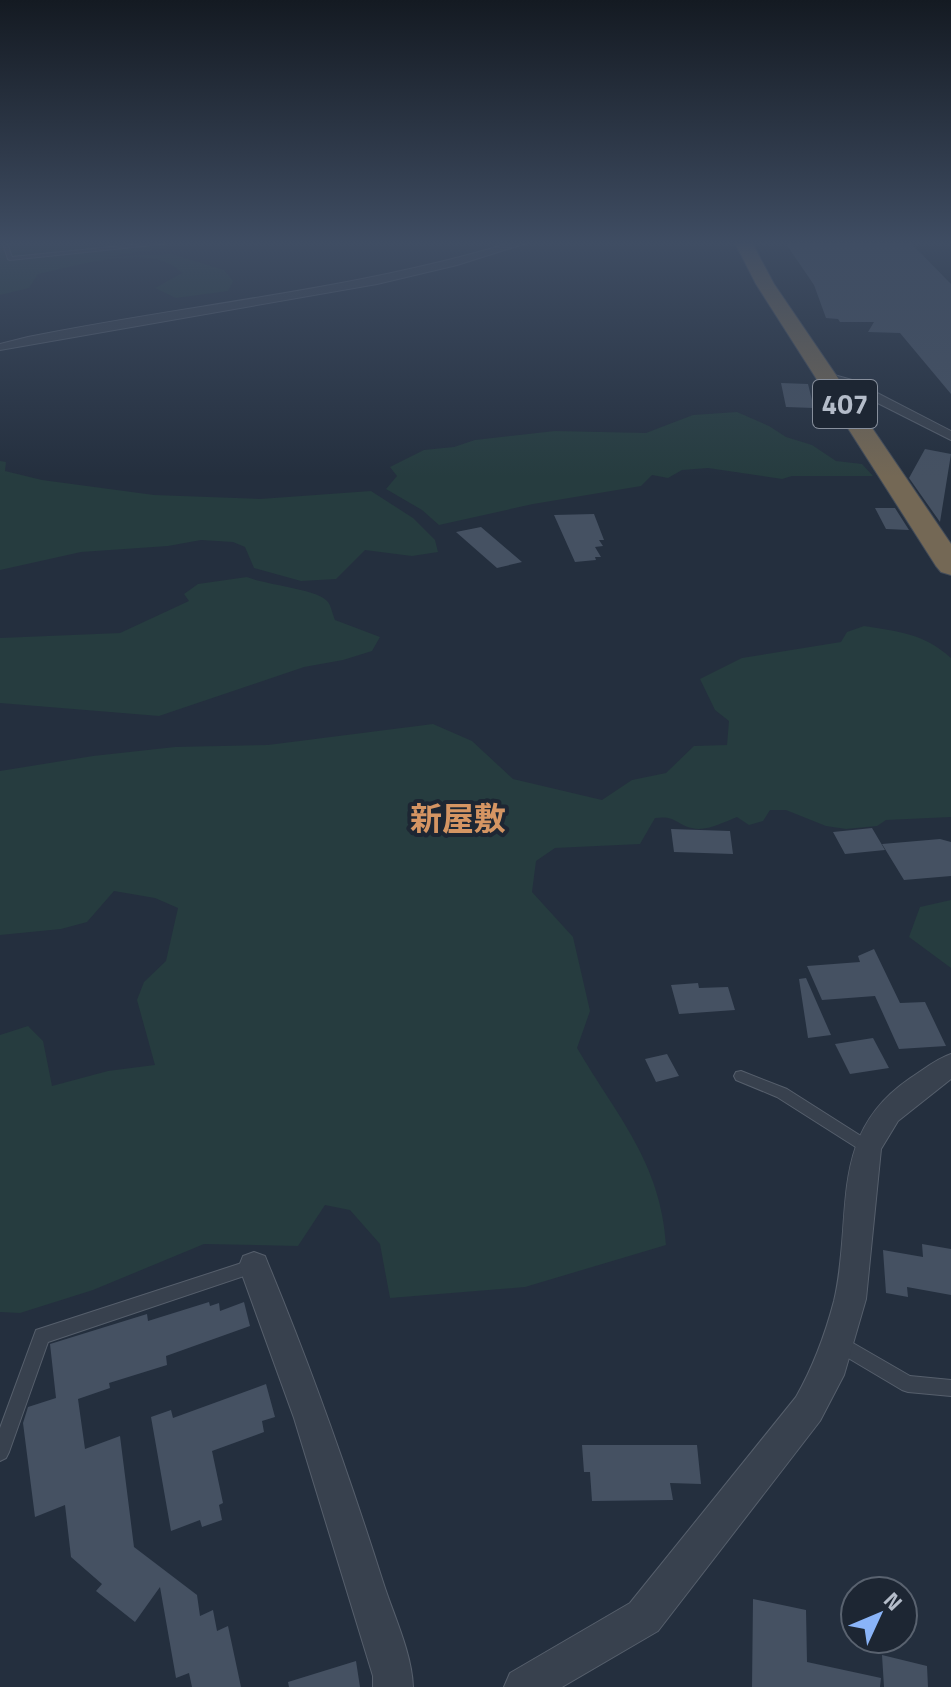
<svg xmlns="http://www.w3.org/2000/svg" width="951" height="1687" font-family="'Titillium Web','Noto Sans JP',sans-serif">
<rect width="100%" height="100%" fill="#242f3e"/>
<path fill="#263c3f" d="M 0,241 L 209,241 L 106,257 L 172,254 L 224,270 L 233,281 L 228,291 L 176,298 L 155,288 L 182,273 C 155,241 75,266 38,274 L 29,288 L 0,295 Z
M 737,412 L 769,426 L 786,437 L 812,445 L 836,461 L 862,464 L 873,476 L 792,476 L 782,479 L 708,468 L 682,470 L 668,478 L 652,475 L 641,486 L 533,504 L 439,525 L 422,510 L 386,489 L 397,476 L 390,467 L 424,450 L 454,447 L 475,440 L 555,431 L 646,433 L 693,415 Z
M 0,461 L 6,462 L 5,471 L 42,480 L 154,495 L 260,499 L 371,491 L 413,518 L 435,540 L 438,552 L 412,556 L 365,550 L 336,579 L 301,581 L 254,568 L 245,547 L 233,542 L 201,540 L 168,546 L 81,552 L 0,570 Z
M 247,577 C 266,585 319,589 328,602 C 331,606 333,615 335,620 L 380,637 L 372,651 L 343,660 L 304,667 L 159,716 L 0,703 L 0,638 L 120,633 L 189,601 L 184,594 L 198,584 Z
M 864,626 C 900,632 923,633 951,658 L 951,817 L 886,820 L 877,826 L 846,829 L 826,826 L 786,810 L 770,810 L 763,821 L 749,825 L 737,817 C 724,822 706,832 692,828 C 675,824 676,815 655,818 L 640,844 L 555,848 L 536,861 L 532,892 L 573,937 L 590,1011 L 577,1048 C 617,1116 661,1163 666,1245 L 525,1287 L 390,1298 L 380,1244 L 350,1210 L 325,1205 L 298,1246 L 204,1244 L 93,1290 L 20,1313 L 0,1312 L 0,1035 L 28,1026 L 43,1041 L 52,1086 L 108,1071 L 155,1065 L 137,1000 L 144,982 L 166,961 L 178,908 L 155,898 L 114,891 L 87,922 L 61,929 L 0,935 L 0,771 L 93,756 L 175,747 L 268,745 L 433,724 L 472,741 L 513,779 L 602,800 L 632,780 L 666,773 L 694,746 L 727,745 L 729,721 L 715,710 L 700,679 L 742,658 L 841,642 L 847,632 Z
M 951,900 L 951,968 L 909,937 L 920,907 Z"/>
<path fill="#455162" d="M 784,241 L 909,241 L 951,284 L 951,394 L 900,333 L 868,332 L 874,322 L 840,322 L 838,319 L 826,318 L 814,285 Z
M 781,383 L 808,384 L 814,408 L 786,407 Z
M 925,449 L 951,454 L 940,522 L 909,478 Z
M 875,508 L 895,508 L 909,530 L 886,529 Z
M 594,514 L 604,540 L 599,540 L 603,546 L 595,547 L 601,557 L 595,557 L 596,560 L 575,562 L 554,515 Z
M 481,527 L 522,562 L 497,568 L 456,532 Z
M 872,828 L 885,850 L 845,854 L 833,832 Z
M 671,829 L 730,831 L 733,854 L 674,852 Z
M 940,839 L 951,842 L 951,876 L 904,880 L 882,844 Z
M 874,949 L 900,1003 L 925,1002 L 946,1046 L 899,1049 L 875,996 L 822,1000 L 807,966 L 860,962 L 858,956 Z
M 806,978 L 831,1035 L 808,1038 L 799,979 Z
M 698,983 L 699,988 L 728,987 L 735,1010 L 679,1014 L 671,985 Z
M 873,1038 L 889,1068 L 850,1074 L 835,1044 Z
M 667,1054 L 679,1076 L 656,1082 L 645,1059 Z
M 922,1244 L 951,1249 L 951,1295 L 907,1287 L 908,1297 L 886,1293 L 883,1250 L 923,1257 Z
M 209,1302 L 210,1306 L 219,1303 L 220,1311 L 244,1302 L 250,1326 L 166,1356 L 167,1365 L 109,1383 L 110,1388 L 78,1399 L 85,1449 L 120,1436 L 134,1547 L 197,1595 L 200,1616 L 213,1610 L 217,1631 L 228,1626 L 241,1687 L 192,1687 L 189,1673 L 176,1678 L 160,1587 L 135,1622 L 96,1591 L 102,1584 L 71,1557 L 65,1505 L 35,1517 L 23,1423 L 28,1407 L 56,1398 L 50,1344 L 147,1314 L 148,1321 Z
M 266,1384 L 275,1417 L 262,1421 L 264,1432 L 212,1451 L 223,1503 L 219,1505 L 222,1520 L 202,1527 L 200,1520 L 171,1531 L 151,1417 L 171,1410 L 173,1418 Z
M 582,1445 L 697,1445 L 701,1484 L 670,1483 L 673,1500 L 592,1501 L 590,1472 L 584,1472 Z
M 753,1599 L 806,1610 L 807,1662 L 881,1678 L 880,1687 L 752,1687 Z
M 882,1655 L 927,1666 L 928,1687 L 884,1687 Z
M 356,1661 L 360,1687 L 289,1687 L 288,1682 Z"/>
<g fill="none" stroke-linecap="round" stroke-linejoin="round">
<defs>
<path id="lane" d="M 2,241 L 6,241 L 12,257 L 172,241 L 190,241 L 10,260 L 8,259 Z
M 946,241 L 951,241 L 951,243 Z
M 741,1071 L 787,1089 L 872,1143 L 874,1147 L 872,1151 L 867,1153 L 862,1151 L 777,1097 L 736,1080 L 734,1076 L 736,1072 Z
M 254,1259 L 259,1261 L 262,1266 L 259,1271 L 48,1342 L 9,1452 L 6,1458 L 0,1461 L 0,1428 L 36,1330 Z
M 839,1335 L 910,1376 L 951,1380 L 951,1396 L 908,1392 L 902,1390 L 833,1349 L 831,1343 L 833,1337 Z"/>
<path id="street" d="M 517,241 L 533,241 L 457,265 L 377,284 L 0,350 L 0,344 L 28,337 C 191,304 357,290 517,241 Z
M 827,373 L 852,380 L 951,431 L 951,440 L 844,386 L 823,380 L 821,377 Z
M 951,1054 L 951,1079 L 898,1121 L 881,1149 L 866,1299 L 844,1375 L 820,1421 L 658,1631 L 562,1687 L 504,1687 L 510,1673 L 630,1603 L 796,1397 C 813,1367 825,1335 834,1301 C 854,1217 826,1136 909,1079 C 923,1070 936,1059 951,1054 Z
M 254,1252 L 265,1256 L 269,1266 C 312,1370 349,1475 383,1582 C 393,1614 412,1653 413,1687 L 373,1687 L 373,1676 L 294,1418 L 239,1266 L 243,1256 Z"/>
<path id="highway" d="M 734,241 L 751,241 L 774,284 L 951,544 L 951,575 L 941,572 L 936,566 L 756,284 Z"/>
</defs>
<use href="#lane" stroke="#565f6c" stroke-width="2"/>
<use href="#street" stroke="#565f6c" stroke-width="2"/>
<use href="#highway" stroke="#434c59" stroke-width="2"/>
<use href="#lane" fill="#38414e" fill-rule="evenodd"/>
<use href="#street" fill="#38414e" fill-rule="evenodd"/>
<use href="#highway" fill="#746855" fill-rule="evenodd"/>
</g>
<linearGradient id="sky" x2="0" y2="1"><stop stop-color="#141a22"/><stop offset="0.51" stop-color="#3f4d63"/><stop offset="1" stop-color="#3f4d63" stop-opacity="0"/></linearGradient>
<rect width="951" height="477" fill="url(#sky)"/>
<g text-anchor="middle" stroke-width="8" stroke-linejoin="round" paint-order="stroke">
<rect fill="#1d2633" stroke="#878f9c" stroke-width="2" x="813" y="380" width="64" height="48" rx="6"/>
<g font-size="28" font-weight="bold" fill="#b4bcc9">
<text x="845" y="414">407</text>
</g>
<g font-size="32" font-weight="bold" fill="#d59563" stroke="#1d2633">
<text x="458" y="830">新屋敷</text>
</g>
</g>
<g transform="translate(879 1615) rotate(46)"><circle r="38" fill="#1d2633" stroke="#59626f" stroke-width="2"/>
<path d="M0-6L14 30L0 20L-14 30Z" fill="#8ab4f8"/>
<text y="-12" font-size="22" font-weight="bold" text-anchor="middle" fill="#b4bcc9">N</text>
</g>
</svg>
